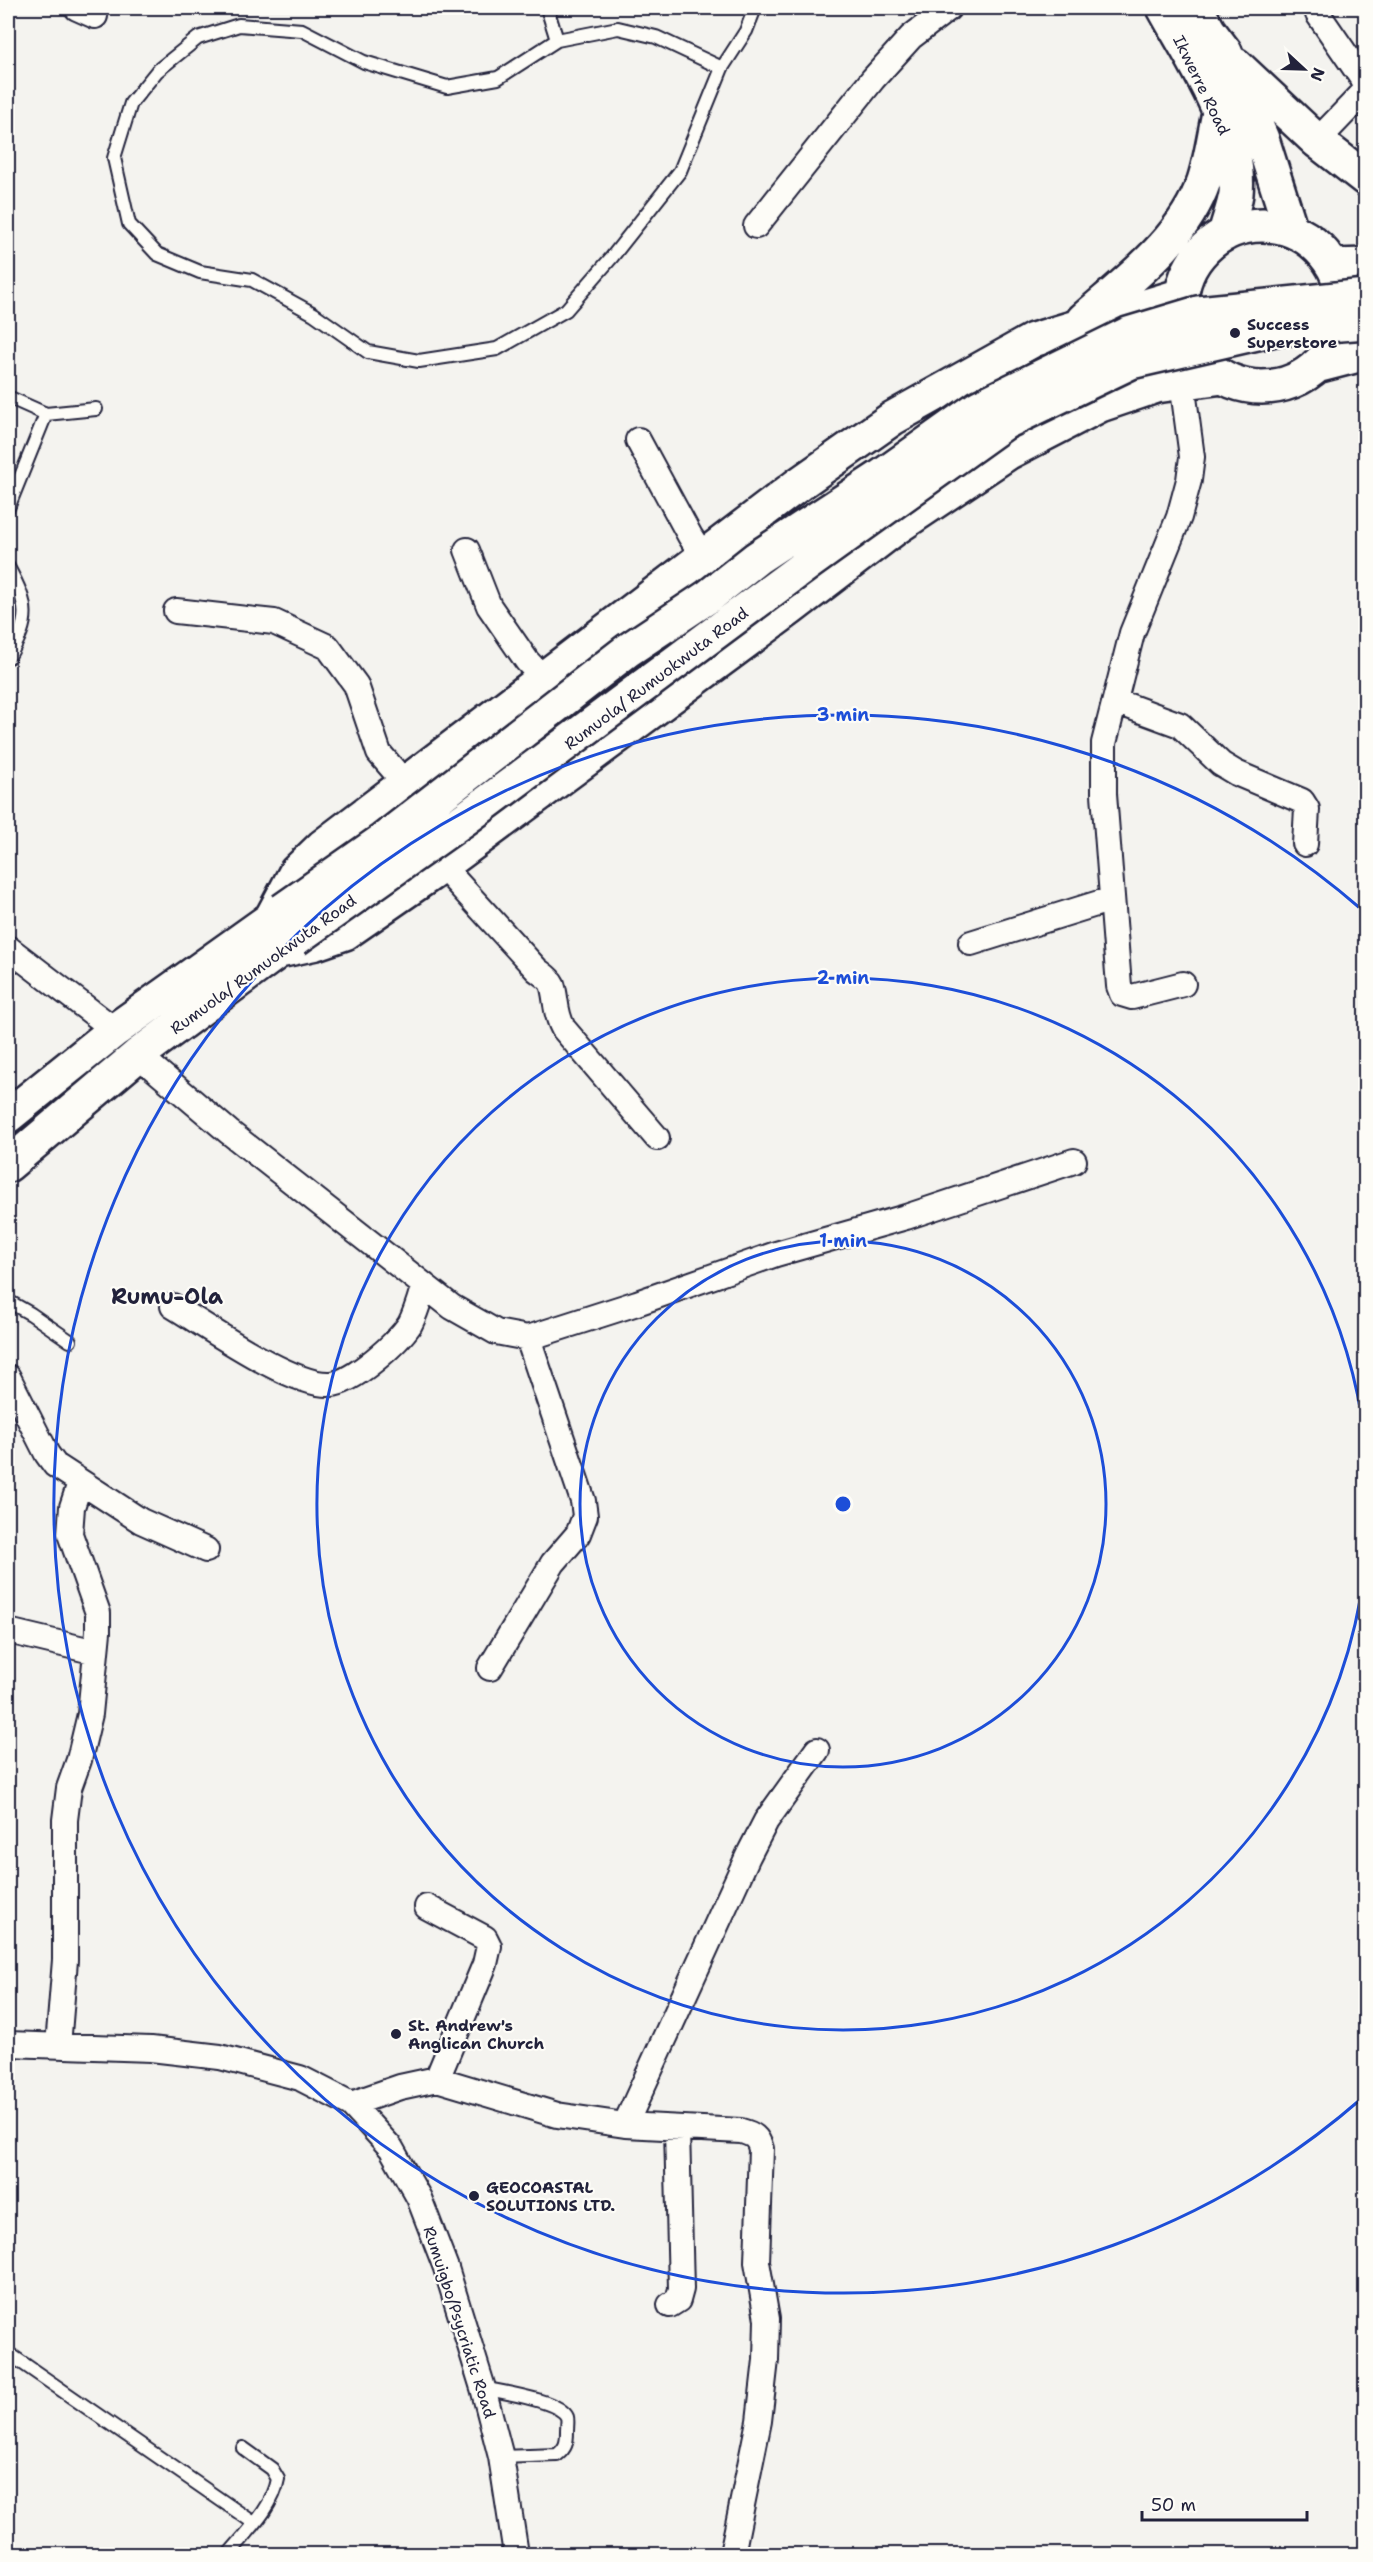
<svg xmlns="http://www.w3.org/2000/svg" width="1373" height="2562" font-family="'Shantell Sans',sans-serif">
<rect width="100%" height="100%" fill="#f4f3ef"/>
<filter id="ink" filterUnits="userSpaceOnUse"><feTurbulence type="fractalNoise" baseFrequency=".0167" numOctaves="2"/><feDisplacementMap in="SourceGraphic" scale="12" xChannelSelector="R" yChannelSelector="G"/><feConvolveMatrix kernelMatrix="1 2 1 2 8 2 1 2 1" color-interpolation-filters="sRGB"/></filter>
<g filter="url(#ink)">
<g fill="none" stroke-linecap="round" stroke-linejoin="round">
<defs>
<path id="lane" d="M 547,8 L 557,40
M 722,68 L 656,37 L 618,28 L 557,40 L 498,78 L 447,87 L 364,62 L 302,30 L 239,25 L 198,38 L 157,71 L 131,103 L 114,158 L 129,224 L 157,254 L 200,272 L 252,280 L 314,314 L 368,352 L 419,361 L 497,349 L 566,310 L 612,257 L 680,171 L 722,68 L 746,31 L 755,8
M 8,397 L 46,414 L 96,409
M 8,508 L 46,414
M 8,567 C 29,606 31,619 8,658
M 8,1301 L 31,1314 L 70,1341
M 8,2353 L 254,2523
M 483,2388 C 500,2392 560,2400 567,2417 C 568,2420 567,2427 567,2431 C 567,2443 566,2448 557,2455 L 501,2457
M 229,2554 C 247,2532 273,2508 278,2479 L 272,2469 L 243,2448"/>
<path id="street" d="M 77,8 L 95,16
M 1318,14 L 1366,84
M 1317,141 L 1366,90
M 756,226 L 873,79 L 911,37 L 949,8
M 1182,382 L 1192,457 L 1189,480 L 1179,517 L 1132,633 L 1104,743 L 1104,794 L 1119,986 L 1122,994 L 1132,997 L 1183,984
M 638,440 L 690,536 L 703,556
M 467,550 L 489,606 L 527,661 L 543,678
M 176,611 L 274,622 L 328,647 L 356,685 L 379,753 L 405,783
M 1115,701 L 1180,725 L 1221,764 L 1236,773 L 1302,801 L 1307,809 L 1305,844
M 442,866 L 537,970 C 542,974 549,978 552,984 C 557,999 554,1011 563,1028 L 657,1138
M 971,943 L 1112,899
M 8,948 L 115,1030
M 138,1055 L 229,1132 L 452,1307 L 496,1332 L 528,1338 L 637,1303 L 776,1254 L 906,1217 L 1074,1161
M 173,1306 C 208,1327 293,1387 331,1384 C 353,1383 398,1342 410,1324 C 416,1313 420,1298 424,1285
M 8,1377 L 47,1454 L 55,1465 L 141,1521 L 206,1550
M 8,1631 L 96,1652
M 490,1668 L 553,1563 L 578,1534 L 585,1516 L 583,1501 L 528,1338
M 427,1907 L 485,1938 L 489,1946 L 485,1964 L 437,2079
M 8,2044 L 151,2049 L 220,2057 L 300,2078 L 351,2104 L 391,2148 L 419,2198 L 446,2268 L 483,2388 L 501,2457 L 516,2554
M 58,2046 L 65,1960 L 65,1820 L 69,1788 L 79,1760 L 90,1714 L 98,1632 L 98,1613 L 70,1534 L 72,1507 L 80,1483
M 351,2104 L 400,2087 L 437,2079 L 557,2115 L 625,2125 L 741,2131 C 753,2134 758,2137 761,2149 L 757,2262 L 767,2319 L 766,2360 L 759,2421 L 732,2554
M 625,2125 L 748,1856 L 766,1821 L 817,1750
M 670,2305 L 678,2300 L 681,2289 L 677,2129"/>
<path id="primary" d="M 1164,8 C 1193,61 1242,131 1236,194 C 1234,207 1228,222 1225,234
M 1196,8 L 1209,31 L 1225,52 L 1262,139 L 1291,230
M 1236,65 L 1317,141 L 1366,179
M1181 306a81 81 0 1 1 162 0a81 81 0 1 1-162 0Z
M 1333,266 L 1366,265
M 1083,320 C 1127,281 1184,240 1204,181 C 1211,160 1214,136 1219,113
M 1316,366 L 1366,353
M 272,917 L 296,872 L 323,846 L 799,484 L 893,418 L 1033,340 L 1182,295
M 279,951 L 316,943 L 345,933 L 442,866 L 791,608 L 897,527 L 1009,452 L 1100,405 L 1156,386 L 1223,377
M 8,1116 L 115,1030 L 283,910
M 8,1165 L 138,1055 L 295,939"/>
</defs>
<use href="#lane" stroke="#22223b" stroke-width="16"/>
<use href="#street" stroke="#22223b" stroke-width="28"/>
<use href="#primary" stroke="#22223b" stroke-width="38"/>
<use href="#lane" stroke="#fdfcf7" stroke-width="12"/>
<use href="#street" stroke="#fdfcf7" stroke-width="24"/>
<use href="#primary" stroke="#fdfcf7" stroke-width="33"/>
<defs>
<path id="primary-bridge" d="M 283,910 L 383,840 L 628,650 L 709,596 L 757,558 L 879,478 L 979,407 L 1128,334 L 1198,313 L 1366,296
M 295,939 L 466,818 L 810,562 L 1004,423 L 1131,362 L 1275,329 L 1366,322"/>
</defs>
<use href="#primary-bridge" stroke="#22223b" stroke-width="38" stroke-linecap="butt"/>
<use href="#primary-bridge" stroke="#fdfcf7" stroke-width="33"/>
</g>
</g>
<g fill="none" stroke="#1d4ed8" stroke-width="3">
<circle cx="843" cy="1504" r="263"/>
<path d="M1365 1568A526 526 0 1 1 1365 1440"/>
<path d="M1361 2099A789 789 0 1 1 1361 909"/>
</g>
<g fill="#22223b" stroke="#fdfcf7" stroke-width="2">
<circle cx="1235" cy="333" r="6"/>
<circle cx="396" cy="2034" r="6"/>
<circle cx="474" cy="2196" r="6"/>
</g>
<g text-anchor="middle" stroke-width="4.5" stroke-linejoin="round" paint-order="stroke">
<g font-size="16" fill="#22223b" stroke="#fdfcf7">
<text transform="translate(1202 85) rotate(64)" y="6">Ikwerre Road</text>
<text transform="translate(656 678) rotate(-37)" y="6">Rumuola/ Rumuokwuta Road</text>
<text transform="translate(263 964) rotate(-36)" y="6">Rumuola/ Rumuokwuta Road</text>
<text transform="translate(460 2322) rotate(72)" y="6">Rumuigbo/Psycriatic Road</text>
</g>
<g font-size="16" font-weight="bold" fill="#22223b" stroke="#fdfcf7" text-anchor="start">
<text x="1247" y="330">Success<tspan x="1247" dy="18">Superstore</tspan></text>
<text x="408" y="2031">St. Andrew's<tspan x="408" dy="18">Anglican Church</tspan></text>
<text x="486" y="2193">GEOCOASTAL<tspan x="486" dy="18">SOLUTIONS LTD.</tspan></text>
</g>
<g font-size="22" font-weight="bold" fill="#22223b" stroke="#fdfcf7">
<text x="167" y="1304">Rumu-Ola</text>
</g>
</g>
<circle cx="843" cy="1504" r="9" fill="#1d4ed8" stroke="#fdfcf7" stroke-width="3"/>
<g font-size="18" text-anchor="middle" font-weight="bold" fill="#1d4ed8" stroke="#fdfcf7" stroke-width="4.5" stroke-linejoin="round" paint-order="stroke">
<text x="843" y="721">3 min</text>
<text x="843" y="984">2 min</text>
<text x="843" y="1247">1 min</text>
</g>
<rect width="1373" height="2562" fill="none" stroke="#fdfcf7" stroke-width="30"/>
<rect x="15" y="15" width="1343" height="2532" fill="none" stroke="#22223b" stroke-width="2" filter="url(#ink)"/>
<g transform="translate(1304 69) rotate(112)" stroke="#fdfcf7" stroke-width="4.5" paint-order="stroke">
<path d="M0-4.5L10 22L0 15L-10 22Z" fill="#22223b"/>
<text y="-9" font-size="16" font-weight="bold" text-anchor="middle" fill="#22223b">N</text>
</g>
<path d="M1142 2511v9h165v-9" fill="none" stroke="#22223b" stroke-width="3"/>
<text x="1151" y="2511" font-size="18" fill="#22223b" stroke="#fdfcf7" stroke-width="4.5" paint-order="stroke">50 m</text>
</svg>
